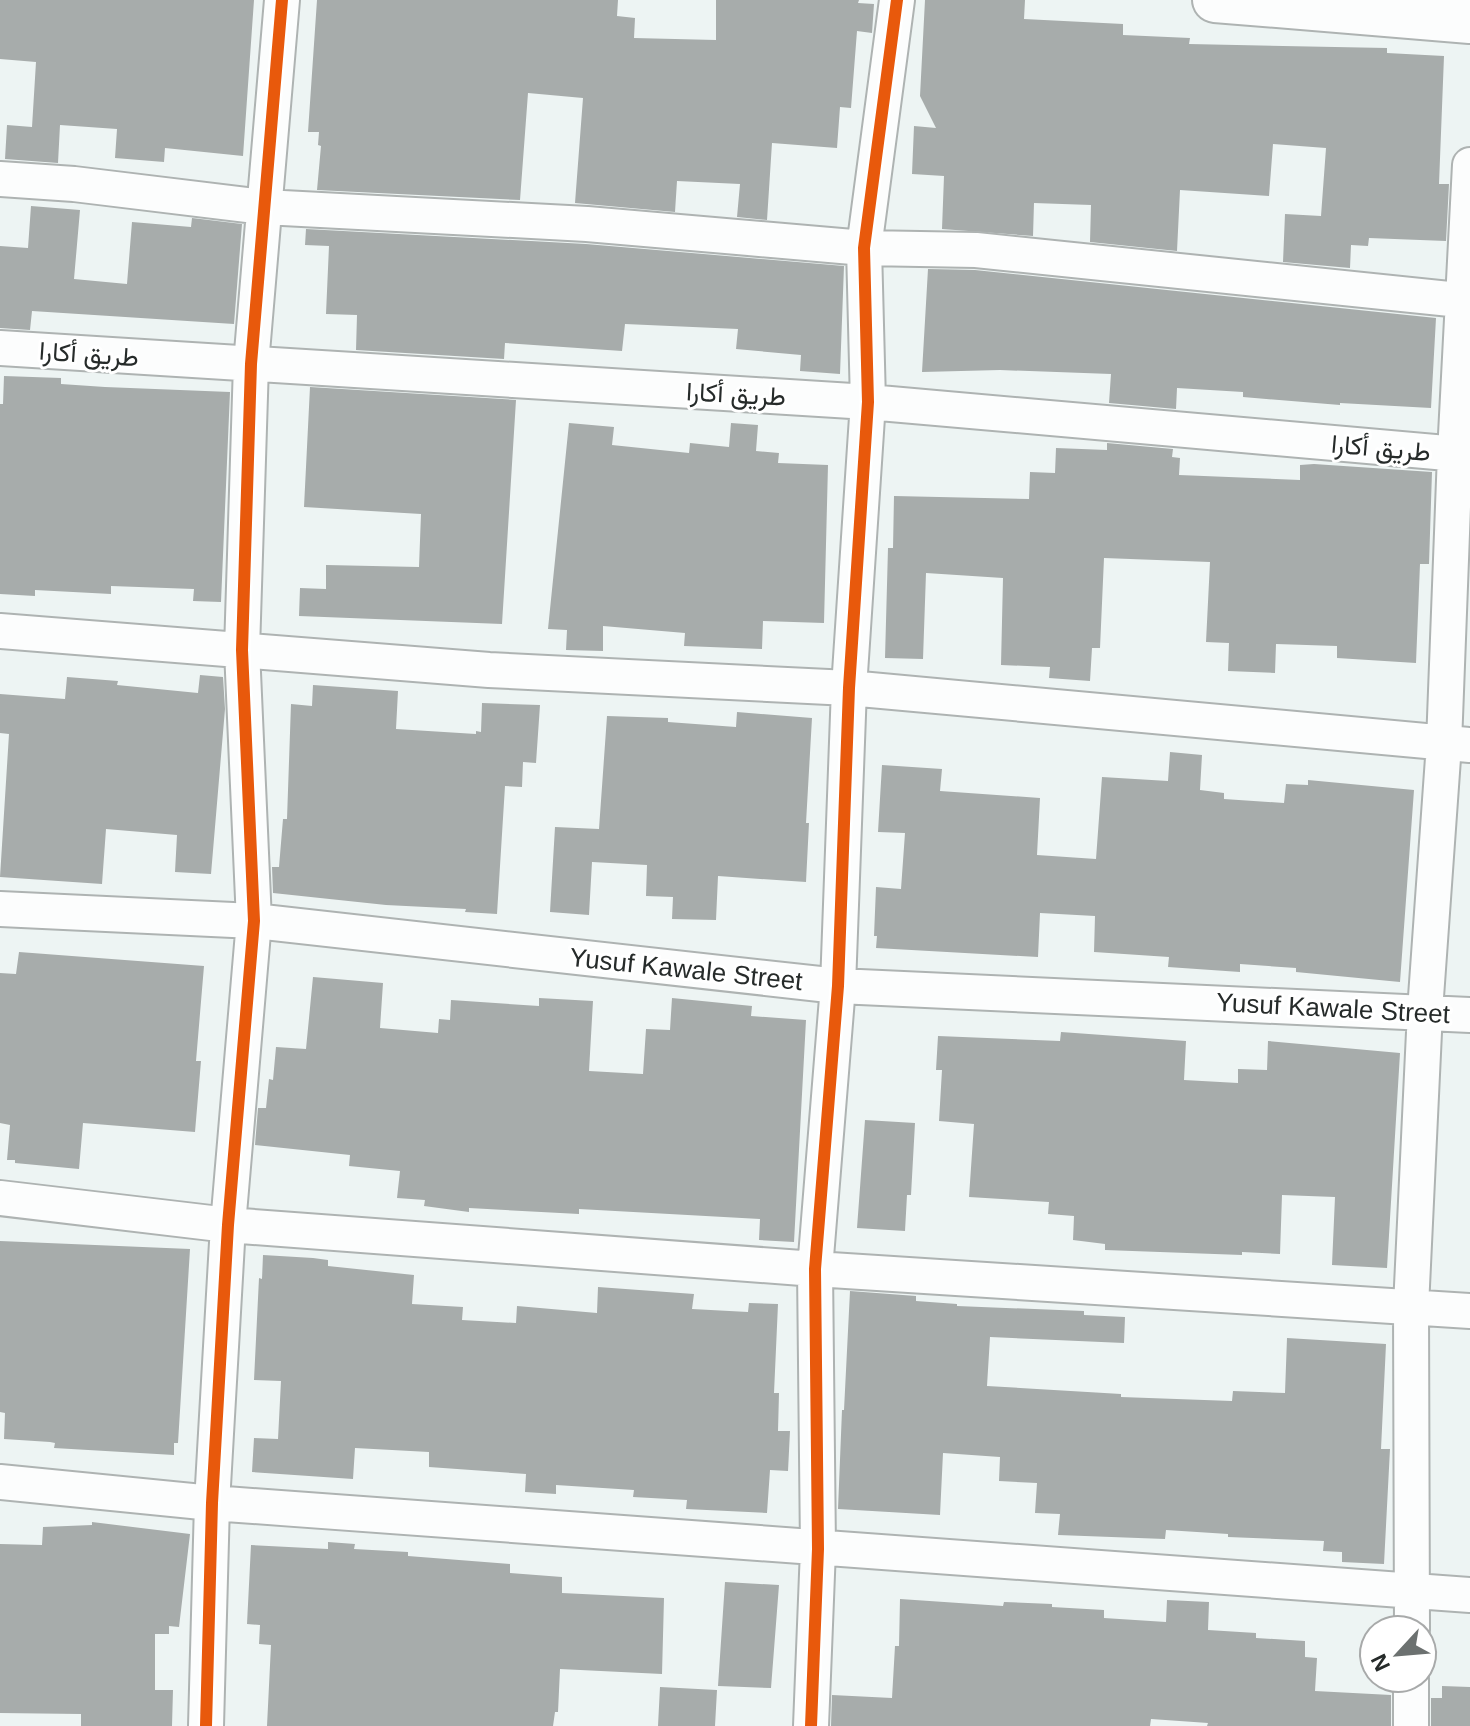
<svg xmlns="http://www.w3.org/2000/svg" width="1470" height="1726" font-family="Helvetica,Vazirmatn,sans-serif">
<rect width="100%" height="100%" fill="#edf4f3"/>
<path fill="#a7acab" d="M 0,0 L 254,0 L 243,156 L 165,148 L 164,162 L 115,158 L 117,129 L 60,125 L 58,163 L 5,159 L 7,125 L 32,127 L 36,62 L 0,59 Z
M 317,0 L 618,0 L 617,16 L 635,18 L 634,38 L 716,40 L 716,0 L 859,0 L 858,3 L 874,4 L 872,33 L 857,31 L 851,108 L 840,107 L 837,148 L 772,143 L 767,220 L 737,217 L 740,184 L 677,181 L 675,212 L 575,203 L 583,98 L 528,93 L 520,200 L 317,190 L 321,146 L 318,145 L 319,132 L 308,132 Z
M 925,0 L 1025,0 L 1024,19 L 1123,24 L 1123,35 L 1190,38 L 1189,44 L 1387,48 L 1387,53 L 1444,56 L 1439,184 L 1449,184 L 1446,241 L 1369,238 L 1368,246 L 1351,245 L 1350,268 L 1283,262 L 1285,214 L 1321,216 L 1326,148 L 1273,144 L 1269,196 L 1180,190 L 1177,251 L 1090,242 L 1091,205 L 1034,203 L 1033,236 L 942,229 L 944,176 L 912,174 L 914,126 L 936,128 L 920,96 Z
M 31,206 L 80,210 L 74,279 L 127,284 L 132,222 L 191,227 L 192,218 L 242,224 L 234,324 L 32,311 L 30,330 L 0,328 L 0,246 L 28,248 Z
M 306,229 L 586,244 L 844,266 L 840,374 L 800,371 L 801,355 L 736,349 L 738,329 L 625,324 L 622,351 L 505,343 L 504,359 L 356,350 L 357,315 L 326,314 L 329,246 L 305,245 Z
M 928,269 L 975,270 L 1436,318 L 1431,408 L 1340,403 L 1340,405 L 1243,397 L 1243,392 L 1177,388 L 1176,409 L 1109,403 L 1111,374 L 1000,370 L 922,372 Z
M 4,376 L 61,378 L 61,384 L 105,387 L 230,392 L 221,602 L 193,601 L 194,589 L 111,586 L 111,594 L 35,590 L 35,596 L 0,594 L 0,404 L 3,404 Z
M 310,387 L 516,400 L 502,624 L 299,616 L 300,588 L 326,589 L 326,565 L 419,567 L 421,514 L 304,507 Z
M 569,423 L 614,427 L 612,445 L 689,453 L 690,443 L 729,447 L 731,423 L 758,425 L 756,451 L 779,453 L 778,463 L 828,465 L 824,623 L 763,621 L 762,649 L 684,646 L 685,633 L 603,626 L 603,651 L 566,650 L 567,630 L 548,629 Z
M 1107,443 L 1173,449 L 1172,457 L 1180,458 L 1179,475 L 1300,480 L 1300,465 L 1314,464 L 1432,472 L 1429,564 L 1420,564 L 1416,663 L 1337,658 L 1337,646 L 1276,644 L 1275,673 L 1228,671 L 1229,643 L 1206,642 L 1210,562 L 1104,558 L 1100,648 L 1092,648 L 1090,681 L 1049,678 L 1050,667 L 1001,665 L 1003,578 L 926,573 L 923,659 L 885,658 L 888,548 L 893,548 L 894,496 L 1029,499 L 1030,472 L 1055,473 L 1056,448 L 1107,450 Z
M 200,675 L 223,677 L 225,709 L 211,874 L 175,872 L 177,835 L 106,829 L 102,884 L 0,877 L 9,734 L 0,733 L 0,694 L 65,699 L 67,677 L 118,681 L 117,685 L 198,693 Z
M 313,685 L 398,691 L 396,729 L 476,734 L 476,731 L 481,732 L 482,703 L 540,705 L 536,763 L 523,762 L 522,787 L 505,786 L 497,914 L 465,912 L 466,909 L 386,905 L 273,893 L 272,867 L 279,867 L 283,819 L 287,819 L 291,704 L 312,706 Z
M 737,712 L 812,718 L 806,823 L 809,823 L 806,882 L 718,876 L 716,920 L 672,919 L 673,897 L 646,896 L 647,865 L 592,862 L 589,915 L 550,912 L 555,827 L 599,829 L 607,716 L 668,718 L 668,722 L 736,727 Z
M 1170,752 L 1202,755 L 1200,790 L 1224,793 L 1224,799 L 1284,803 L 1286,784 L 1308,785 L 1308,780 L 1414,790 L 1400,982 L 1296,972 L 1296,968 L 1240,964 L 1240,972 L 1168,967 L 1169,957 L 1094,952 L 1095,916 L 1040,913 L 1038,957 L 876,948 L 877,936 L 874,936 L 876,887 L 901,889 L 905,833 L 878,832 L 882,765 L 942,769 L 940,791 L 1040,798 L 1037,855 L 1096,859 L 1102,777 L 1168,781 Z
M 19,952 L 204,966 L 196,1061 L 201,1061 L 195,1132 L 83,1123 L 79,1169 L 15,1163 L 15,1160 L 7,1160 L 10,1125 L 0,1123 L 0,973 L 16,974 Z
M 313,977 L 383,983 L 380,1028 L 438,1033 L 439,1019 L 450,1020 L 451,1000 L 539,1006 L 539,998 L 593,1001 L 589,1071 L 643,1074 L 646,1029 L 670,1030 L 672,998 L 752,1006 L 751,1016 L 806,1020 L 794,1242 L 759,1240 L 760,1219 L 579,1209 L 579,1214 L 469,1208 L 469,1212 L 424,1206 L 425,1200 L 397,1198 L 400,1171 L 349,1166 L 350,1155 L 255,1145 L 258,1108 L 266,1108 L 269,1079 L 273,1080 L 276,1047 L 306,1049 Z
M 1061,1032 L 1186,1041 L 1184,1080 L 1238,1083 L 1238,1069 L 1267,1070 L 1268,1041 L 1400,1053 L 1387,1268 L 1332,1265 L 1335,1197 L 1282,1195 L 1280,1254 L 1242,1252 L 1242,1255 L 1105,1250 L 1105,1244 L 1073,1240 L 1074,1216 L 1048,1214 L 1049,1202 L 969,1197 L 974,1124 L 939,1121 L 942,1070 L 936,1070 L 938,1036 L 1060,1041 Z
M 865,1120 L 915,1123 L 911,1195 L 907,1195 L 905,1231 L 857,1228 Z
M 0,1241 L 190,1249 L 178,1443 L 174,1443 L 174,1455 L 54,1448 L 55,1443 L 50,1442 L 4,1439 L 5,1413 L 0,1412 Z
M 263,1255 L 313,1258 L 328,1260 L 328,1266 L 414,1275 L 412,1304 L 463,1307 L 462,1320 L 516,1323 L 517,1306 L 597,1313 L 598,1287 L 694,1294 L 692,1309 L 748,1312 L 749,1303 L 778,1304 L 774,1393 L 779,1393 L 778,1431 L 790,1431 L 788,1471 L 770,1470 L 767,1513 L 686,1509 L 687,1500 L 633,1497 L 634,1490 L 556,1485 L 556,1494 L 525,1492 L 526,1474 L 429,1467 L 429,1452 L 355,1448 L 353,1479 L 252,1472 L 254,1438 L 278,1439 L 281,1381 L 254,1380 L 259,1278 L 262,1279 Z
M 850,1291 L 916,1296 L 916,1301 L 957,1304 L 957,1306 L 1084,1311 L 1084,1315 L 1125,1317 L 1124,1343 L 990,1337 L 987,1386 L 1121,1394 L 1121,1397 L 1232,1401 L 1233,1391 L 1285,1393 L 1287,1338 L 1386,1344 L 1381,1449 L 1390,1449 L 1384,1564 L 1342,1562 L 1342,1552 L 1323,1551 L 1324,1541 L 1228,1537 L 1228,1534 L 1166,1530 L 1165,1539 L 1058,1535 L 1060,1514 L 1035,1513 L 1037,1483 L 999,1481 L 1000,1457 L 943,1453 L 940,1515 L 838,1509 L 842,1410 L 844,1410 Z
M 92,1522 L 190,1534 L 179,1627 L 169,1626 L 169,1634 L 155,1634 L 155,1690 L 173,1690 L 172,1726 L 81,1726 L 81,1714 L 0,1713 L 0,1544 L 42,1545 L 43,1527 L 92,1525 Z
M 328,1542 L 355,1544 L 354,1549 L 408,1552 L 408,1556 L 510,1564 L 510,1573 L 562,1577 L 562,1593 L 664,1598 L 662,1674 L 560,1669 L 558,1712 L 555,1712 L 553,1726 L 267,1726 L 271,1645 L 259,1644 L 260,1625 L 247,1624 L 251,1545 L 328,1549 Z
M 725,1582 L 779,1585 L 771,1688 L 718,1686 Z
M 900,1599 L 1003,1606 L 1004,1602 L 1052,1604 L 1052,1607 L 1104,1610 L 1104,1618 L 1166,1622 L 1167,1600 L 1209,1602 L 1208,1630 L 1256,1633 L 1256,1638 L 1305,1641 L 1305,1657 L 1317,1658 L 1315,1691 L 1391,1695 L 1391,1726 L 1207,1726 L 1208,1723 L 1151,1719 L 1150,1726 L 831,1726 L 832,1695 L 892,1698 L 895,1646 L 899,1646 Z
M 1442,1686 L 1470,1687 L 1470,1726 L 1431,1726 L 1431,1698 L 1442,1698 Z
M 660,1687 L 717,1690 L 715,1726 L 658,1726 Z"/>
<g fill="none" stroke-linecap="round" stroke-linejoin="round">
<defs>
<path id="street" d="M 0,179 L 74,184 L 264,207 L 587,224 L 864,248 L 976,250 L 1470,301
M 0,348 L 868,402 L 1470,455
M 0,631 L 489,670 L 849,688 L 1470,745
M 0,909 L 254,921 L 838,986 L 1470,1015
M 0,1198 L 228,1225 L 815,1269 L 1470,1311
M 0,1482 L 212,1503 L 1470,1595
M 1412,1630 L 1411,1307 L 1425,1011 L 1444,744 L 1455,454 L 1470,165
M 206,1726 L 212,1503 L 228,1225 L 254,921 L 242,650 L 251,364 L 282,0
M 811,1726 L 818,1549 L 815,1269 L 838,986 L 849,688 L 868,402 L 864,248 L 897,0
M 1411,1726 L 1411,1678"/>
<path id="secondary" d="M 1215,0 L 1470,21"/>
</defs>
<use href="#street" stroke="#aeb3b2" stroke-width="38"/>
<use href="#secondary" stroke="#aeb3b2" stroke-width="48"/>
<use href="#street" stroke="#fcfdfd" stroke-width="34"/>
<use href="#secondary" stroke="#fcfdfd" stroke-width="44"/>
<defs>
<path id="cycleway" d="M 206,1726 L 212,1503 L 228,1225 L 254,921 L 242,650 L 251,364 L 282,0
M 811,1726 L 818,1549 L 815,1269 L 838,986 L 849,688 L 868,402 L 864,248 L 897,0"/>
</defs>
<use href="#cycleway" stroke="#fff" stroke-width="17"/>
<use href="#cycleway" stroke="#e8590c" stroke-width="12"/>
</g>
<g text-anchor="middle" stroke-width="6" stroke-linejoin="round" paint-order="stroke">
<g font-size="26" fill="#262b2a" stroke="#fff">
<text transform="translate(89 354) rotate(4)" y="9">طريق أكارا</text>
<text transform="translate(736 394) rotate(3)" y="9">طريق أكارا</text>
<text transform="translate(1381 448) rotate(5)" y="9">طريق أكارا</text>
<text transform="translate(686 969) rotate(6)" y="9">Yusuf Kawale Street</text>
<text transform="translate(1333 1008) rotate(3)" y="9">Yusuf Kawale Street</text>
</g>
</g>
<g transform="translate(1398 1654) rotate(244)"><circle r="38" fill="#ffffff" stroke="#a8aaaa" stroke-width="2"/>
<path d="M0-6L14 30L0 20L-14 30Z" fill="#6c7170"/>
<text y="-12" font-size="22" font-weight="bold" text-anchor="middle" fill="#262b2a">N</text>
</g>
</svg>
